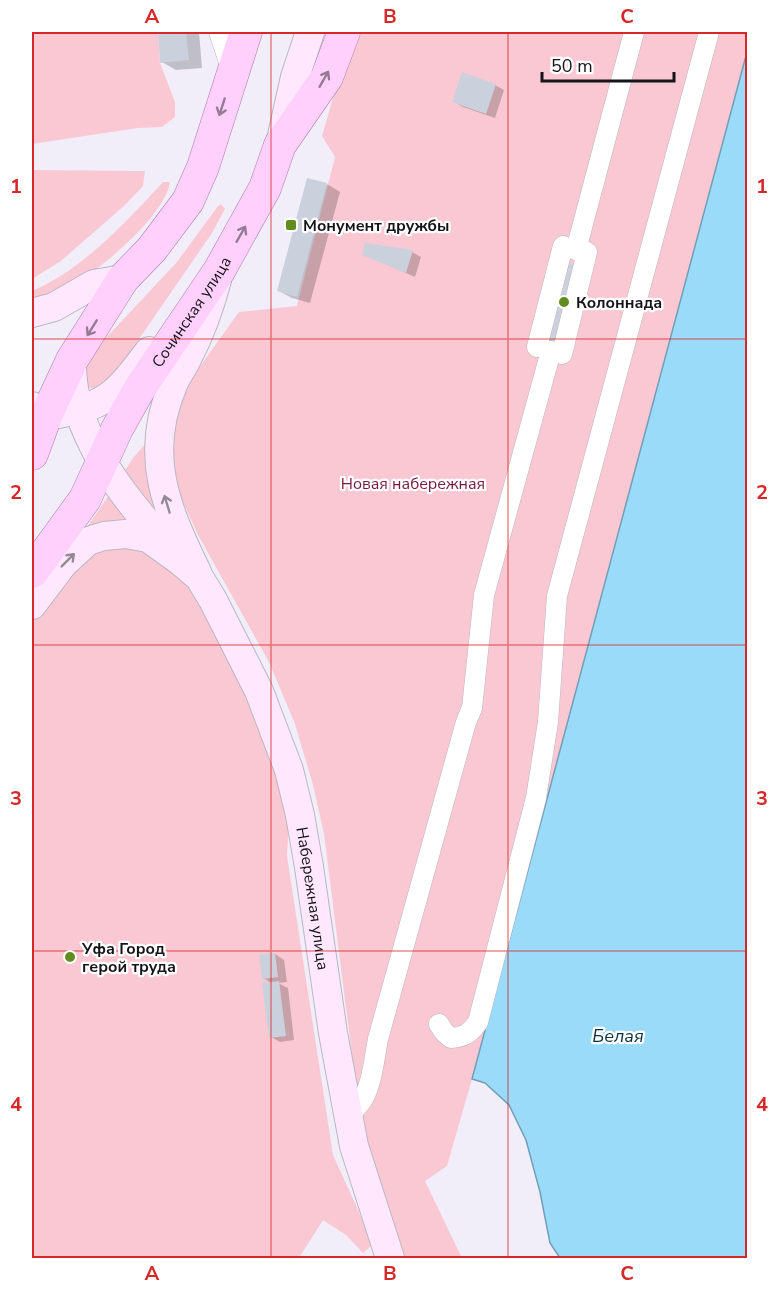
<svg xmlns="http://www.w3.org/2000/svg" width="779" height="1290" font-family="'Nunito Sans',sans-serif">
<rect width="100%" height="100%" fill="#f1eefa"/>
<path fill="#fac8d3" d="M 32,32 L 158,32 L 160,63 L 175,102 L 175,117 L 162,127 L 138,128 L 32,144 Z
M 360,32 L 747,32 L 747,52 L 472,1079 L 447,1166 L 425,1181 L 462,1258 L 402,1258 L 368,1150 L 353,1063 L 324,834 L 313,785 L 295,724 L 269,662 L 198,535 L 183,502 L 172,468 L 171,436 L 183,390 L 239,312 L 297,306 L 335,157 L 322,136 L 335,91 L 356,38 Z
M 32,170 L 140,171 L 145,171 L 143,186 L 125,205 L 61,261 L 32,279 Z
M 163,182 L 170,182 C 165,215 105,265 78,282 C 63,291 47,297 32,304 L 32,291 C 82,270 126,222 163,182 Z
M 221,204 L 225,209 L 212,233 L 119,368 L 97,389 L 90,388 L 81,379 L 89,356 L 177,262 L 218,206 Z
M 147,442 L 173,539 L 122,475 L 133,458 Z
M 113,489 L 145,528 L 83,533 Z
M 141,544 L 184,577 L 255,704 L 289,816 L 287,856 L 333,1155 L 359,1212 L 372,1245 L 363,1253 L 346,1235 L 323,1220 L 299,1258 L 38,1258 L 32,1255 L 32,612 L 86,552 Z"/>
<path fill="#9adbfa" stroke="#729fb6" stroke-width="1.5" d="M 747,52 L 747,1258 L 560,1258 L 550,1243 L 540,1192 L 526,1140 L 509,1105 L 485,1083 L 472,1079 Z"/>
<path fill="#0003" d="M 159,32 L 199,32 L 202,68 L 176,70 L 162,62 Z
M 495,85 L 504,90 L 495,118 L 463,107 L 454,102 Z
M 327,184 L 340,192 L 310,303 L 292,298 L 279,291 Z
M 412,252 L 421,257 L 415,277 L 363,254 Z
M 275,954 L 284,960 L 287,982 L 278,983 L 288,988 L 294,1040 L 280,1042 L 271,1037 L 273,984 L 263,978 Z"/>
<path fill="#cbd1dc" d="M 158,32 L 186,32 L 189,60 L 160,63 Z
M 462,72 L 496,84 L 486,114 L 452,102 Z
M 307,178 L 327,183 L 297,297 L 277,291 Z
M 365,243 L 413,250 L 406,273 L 362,255 Z
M 565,263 L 578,266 L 558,345 L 544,341 L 548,328 L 552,329 L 566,277 L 561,275 Z
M 275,953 L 278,977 L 262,979 L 259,955 Z
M 279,981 L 286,1036 L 269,1038 L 262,983 Z"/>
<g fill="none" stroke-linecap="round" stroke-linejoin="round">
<defs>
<path id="street" d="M 219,32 L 232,71
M 576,250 L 634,32
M 537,347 L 563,246
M 562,354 L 587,252
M 439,1024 L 444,1032 L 451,1038 C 465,1037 470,1033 478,1022 L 536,798 L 548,722 L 557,596 L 709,32
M 347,1114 C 372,1102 373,1064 378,1039 L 466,722 L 472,708 L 484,595 L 551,351"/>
<g id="secondary">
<path d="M 281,140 L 295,77 L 310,32"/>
<path d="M 32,313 L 54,307 L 94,284 L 123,279"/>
<path d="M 72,360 C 70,433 122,494 167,546"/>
<path d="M 32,406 L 46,416 C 105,407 114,398 149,351"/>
<path d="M 197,572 C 166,508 143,455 173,385 C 177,375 184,366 188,357 C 201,332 210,307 217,280"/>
<path id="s1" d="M 32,605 L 63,564 L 88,541 L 104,536 L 126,534 L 148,538 L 180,561 L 199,577 L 213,600 L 259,691 L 289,770 L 300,815 L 309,867 L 333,1033 L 354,1146 L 390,1258"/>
</g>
<g id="primary">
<path d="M 32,454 L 46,416 L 72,360 L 123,279 L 152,249 L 188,201 L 203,167 L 246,32"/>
<path id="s2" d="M 32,572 L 85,499 L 117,429 L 140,388 L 219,271 L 265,188 L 280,145 L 327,77 L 344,32"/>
</g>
</defs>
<use href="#street" stroke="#b9b7c2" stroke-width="21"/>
<use href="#secondary" stroke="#b9b7c2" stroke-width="30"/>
<use href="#primary" stroke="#ad7aab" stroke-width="33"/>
<use href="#street" stroke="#fff" stroke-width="20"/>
<use href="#secondary" stroke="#ffe8fd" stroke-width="28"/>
<use href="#primary" stroke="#ffd0fb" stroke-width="32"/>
</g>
<defs><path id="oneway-shaft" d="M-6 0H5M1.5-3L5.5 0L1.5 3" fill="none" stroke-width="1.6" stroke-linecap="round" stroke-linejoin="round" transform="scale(1.5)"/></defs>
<g stroke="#967b95">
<use href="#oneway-shaft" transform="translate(324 79) rotate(-60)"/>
<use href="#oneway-shaft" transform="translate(222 107) rotate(108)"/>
<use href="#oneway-shaft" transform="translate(241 234) rotate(-60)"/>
<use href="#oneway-shaft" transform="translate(92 328) rotate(122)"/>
</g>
<g stroke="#968996">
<use href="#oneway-shaft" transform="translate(167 504) rotate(-107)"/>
<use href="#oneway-shaft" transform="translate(68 560) rotate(-45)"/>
</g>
<path fill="none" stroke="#d62828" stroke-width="1.5" stroke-opacity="0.55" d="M 271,32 L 271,1258M 508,32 L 508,1258M 32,339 L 748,339M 32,645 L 748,645M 32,951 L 748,951"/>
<g fill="#618d1e" stroke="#fff" stroke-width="2">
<rect x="285" y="219" width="12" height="12" rx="3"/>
<circle cx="564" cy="302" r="6"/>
<circle cx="70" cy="957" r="6"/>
</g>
<g text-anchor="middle" stroke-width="4.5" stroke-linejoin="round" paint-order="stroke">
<g font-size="16" font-weight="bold" fill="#151419" stroke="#fff" text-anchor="start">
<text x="303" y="231">Монумент дружбы</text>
<text x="576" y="308">Колоннада</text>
<text x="82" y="954">Уфа Город<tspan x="82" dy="18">герой труда</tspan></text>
</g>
<g font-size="16" fill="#151419" stroke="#fff">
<text dy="6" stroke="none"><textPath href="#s2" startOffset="306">Сочинская улица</textPath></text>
<text dy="6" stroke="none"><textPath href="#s1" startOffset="555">Набережная улица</textPath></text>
</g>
<g font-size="16" fill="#761a3d" stroke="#fff">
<text x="413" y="489">Новая набережная</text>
</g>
<g font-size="18" font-style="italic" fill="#093141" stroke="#fff">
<text x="618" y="1042">Белая</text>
</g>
</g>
<rect width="779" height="1290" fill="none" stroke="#ffffff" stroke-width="66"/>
<path d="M542 72v9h132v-9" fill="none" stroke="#151419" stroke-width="3"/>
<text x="551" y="72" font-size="18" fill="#151419" stroke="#ffffff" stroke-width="4.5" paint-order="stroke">50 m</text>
<rect x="33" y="33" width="713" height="1224" fill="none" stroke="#d62828" stroke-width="2"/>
<g font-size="20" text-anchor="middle" font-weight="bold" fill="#d62828">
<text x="152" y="23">A</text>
<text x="390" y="23">B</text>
<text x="627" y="23">C</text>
<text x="16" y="193">1</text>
<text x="762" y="193">1</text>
<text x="16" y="499">2</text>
<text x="762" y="499">2</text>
<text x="16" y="805">3</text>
<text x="762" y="805">3</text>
<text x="16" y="1111">4</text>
<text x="762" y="1111">4</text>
<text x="152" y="1280">A</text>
<text x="390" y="1280">B</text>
<text x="627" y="1280">C</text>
</g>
</svg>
